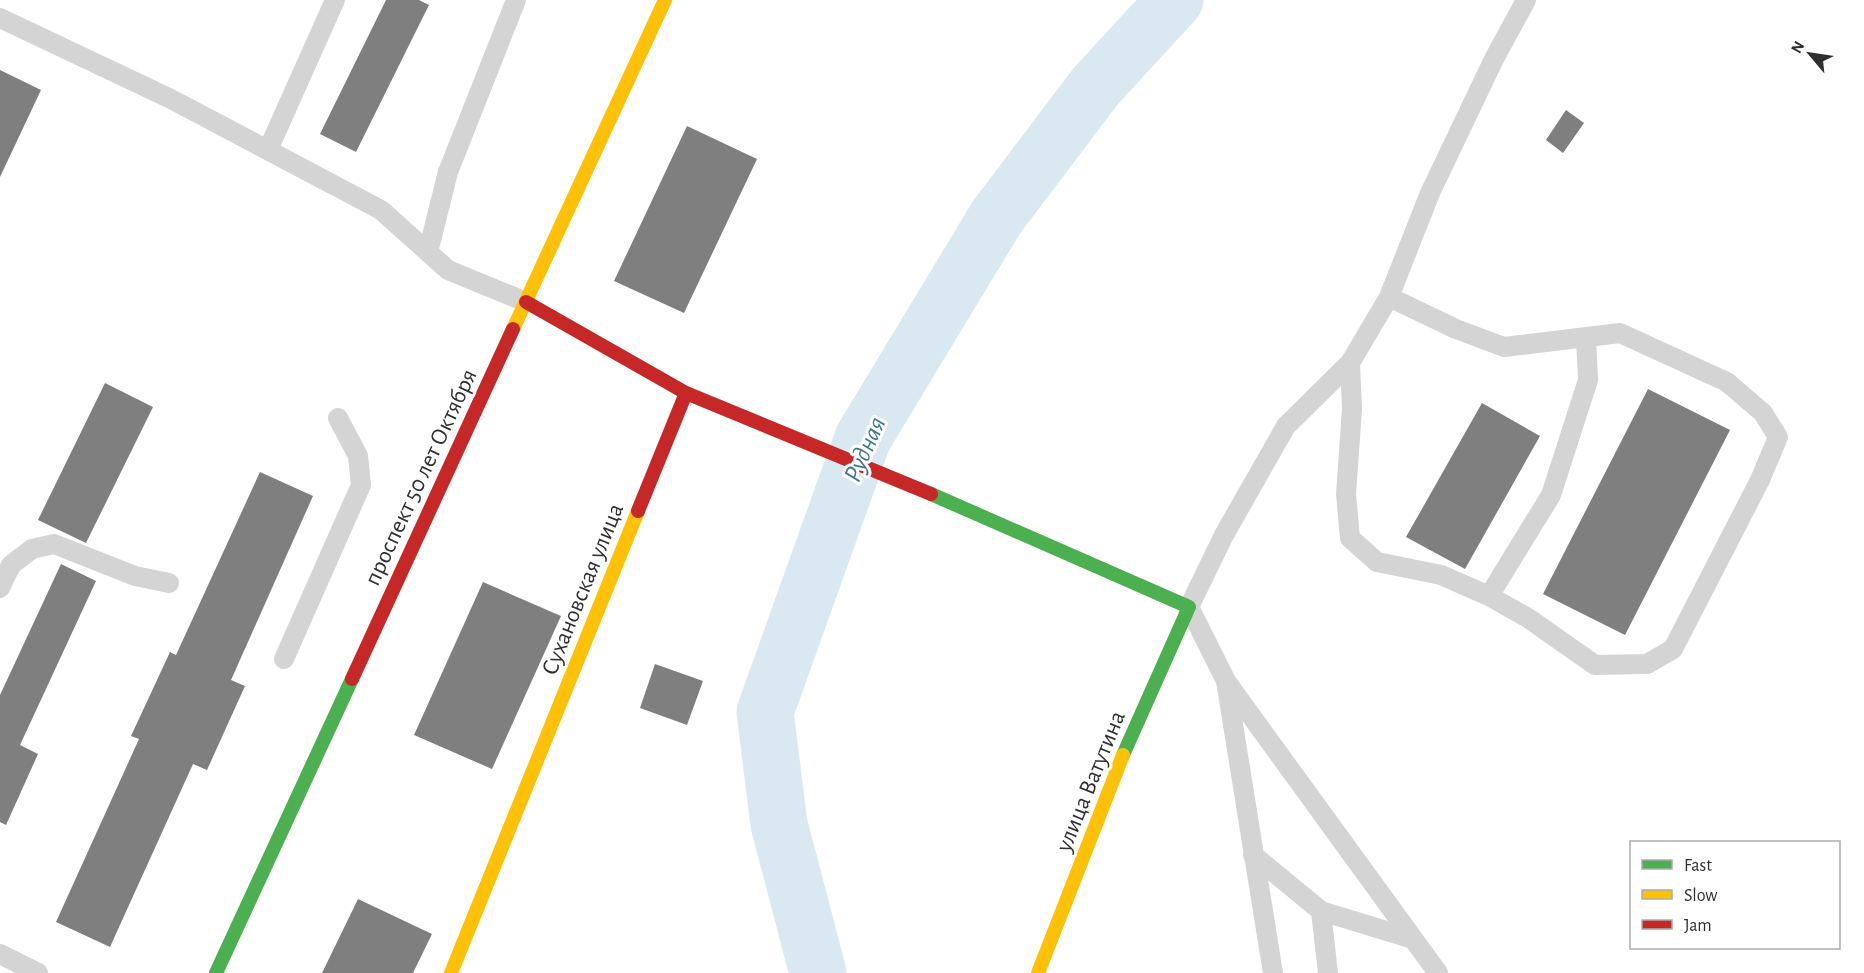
<svg xmlns="http://www.w3.org/2000/svg" width="1864" height="973" font-family="'Alegreya Sans',sans-serif">
<rect width="100%" height="100%" fill="#fff"/>
<g fill="none" stroke-linecap="round" stroke-linejoin="round">
<path stroke="#dae9f1" stroke-width="57" d="M 818,973 L 779,824 L 765,712 L 863,438 L 996,218 L 1095,87 L 1175,0"/>
</g>
<path fill="#7f7f7f" d="M 386,0 L 419,0 L 429,5 L 356,152 L 320,134 Z
M 0,70 L 41,90 L 0,177 Z
M 1566,110 L 1584,123 L 1563,153 L 1546,140 Z
M 687,126 L 757,159 L 684,313 L 614,281 Z
M 105,383 L 153,407 L 86,543 L 38,520 Z
M 1648,389 L 1730,430 L 1625,635 L 1543,594 Z
M 1482,403 L 1540,436 L 1465,569 L 1406,537 Z
M 260,472 L 313,496 L 231,680 L 245,686 L 207,770 L 193,764 L 110,947 L 56,922 L 139,739 L 131,736 L 170,652 L 176,655 Z
M 61,564 L 96,581 L 20,745 L 38,754 L 6,825 L 0,822 L 0,695 Z
M 483,582 L 561,616 L 492,769 L 414,735 Z
M 655,664 L 703,681 L 687,725 L 640,708 Z
M 358,899 L 432,934 L 413,973 L 322,973 Z"/>
<g fill="none" stroke-linecap="round" stroke-linejoin="round">
<path stroke="#d4d4d4" stroke-width="20" d="M 0,18 L 171,99 L 381,210 L 448,270 L 526,302
M 268,150 L 335,0
M 428,252 L 448,172 L 516,0
M 1350,363 L 1352,409 L 1346,494 L 1350,538 L 1377,562 L 1441,575 L 1489,596 L 1528,618 L 1595,665 L 1647,664 L 1673,649 L 1760,480 L 1778,437 L 1763,413 L 1727,382 L 1620,333 L 1504,347 L 1456,329 L 1389,297
M 0,588 L 11,565 L 32,549 L 54,544 L 135,576 L 169,583
M 1489,596 L 1551,495 L 1588,380 L 1586,337
M 284,659 L 361,485 L 358,456 L 338,418
M 1228,684 L 1438,973
M 1253,855 L 1321,911 L 1413,939
M 1321,911 L 1328,973
M 0,954 L 38,973
M 1273,973 L 1226,681 L 1189,607 L 1224,535 L 1286,426 L 1350,363 L 1389,297 L 1430,193 L 1494,59 L 1526,0"/>
<path stroke="#4caf50" stroke-width="14" d="M 931,494 L 1189,607 L 1123,755
M 216,973 L 352,679"/>
<path stroke="#ffc107" stroke-width="14" d="M 513,329 L 665,0
M 451,973 L 638,511
M 1038,973 L 1123,755"/>
<path stroke="#c62828" stroke-width="14" d="M 526,302 L 686,393 L 638,511
M 686,393 L 931,494
M 352,679 L 513,329"/>
</g>
<g text-anchor="middle" stroke-width="6" stroke-linejoin="round" paint-order="stroke">
<g font-size="24" fill="#2f2f2f" stroke="#fff">
<text transform="translate(420 477) rotate(-65)" y="8">проспект 50 лет Октября</text>
<text transform="translate(582 589) rotate(-68)" y="8">Сухановская улица</text>
<text transform="translate(1090 781) rotate(-68)" y="8">улица Ватутина</text>
</g>
<g font-size="26" font-style="italic" fill="#3f768f" stroke="#fff">
<text transform="translate(864 449) rotate(-66)" y="9">Рудная</text>
</g>
</g>
<rect x="1630" y="841" width="210" height="108" fill="#ffffff" stroke="#acacac" stroke-width="1.5"/>
<rect x="1642" y="860" width="30" height="9" fill="#4caf50" stroke="#acacac" stroke-width="1.5"/>
<text x="1684" y="871" font-size="18" fill="#2f2f2f">Fast</text>
<rect x="1642" y="890" width="30" height="9" fill="#ffc107" stroke="#acacac" stroke-width="1.5"/>
<text x="1684" y="901" font-size="18" fill="#2f2f2f">Slow</text>
<rect x="1642" y="920" width="30" height="9" fill="#c62828" stroke="#acacac" stroke-width="1.5"/>
<text x="1684" y="931" font-size="18" fill="#2f2f2f">Jam</text>
<g transform="translate(1810 54) rotate(299)" stroke="#ffffff" stroke-width="4.5" paint-order="stroke">
<path d="M0-4.5L10 22L0 15L-10 22Z" fill="#2f2f2f"/>
<text y="-9" font-size="16" font-weight="bold" text-anchor="middle" fill="#2f2f2f">N</text>
</g>
</svg>
